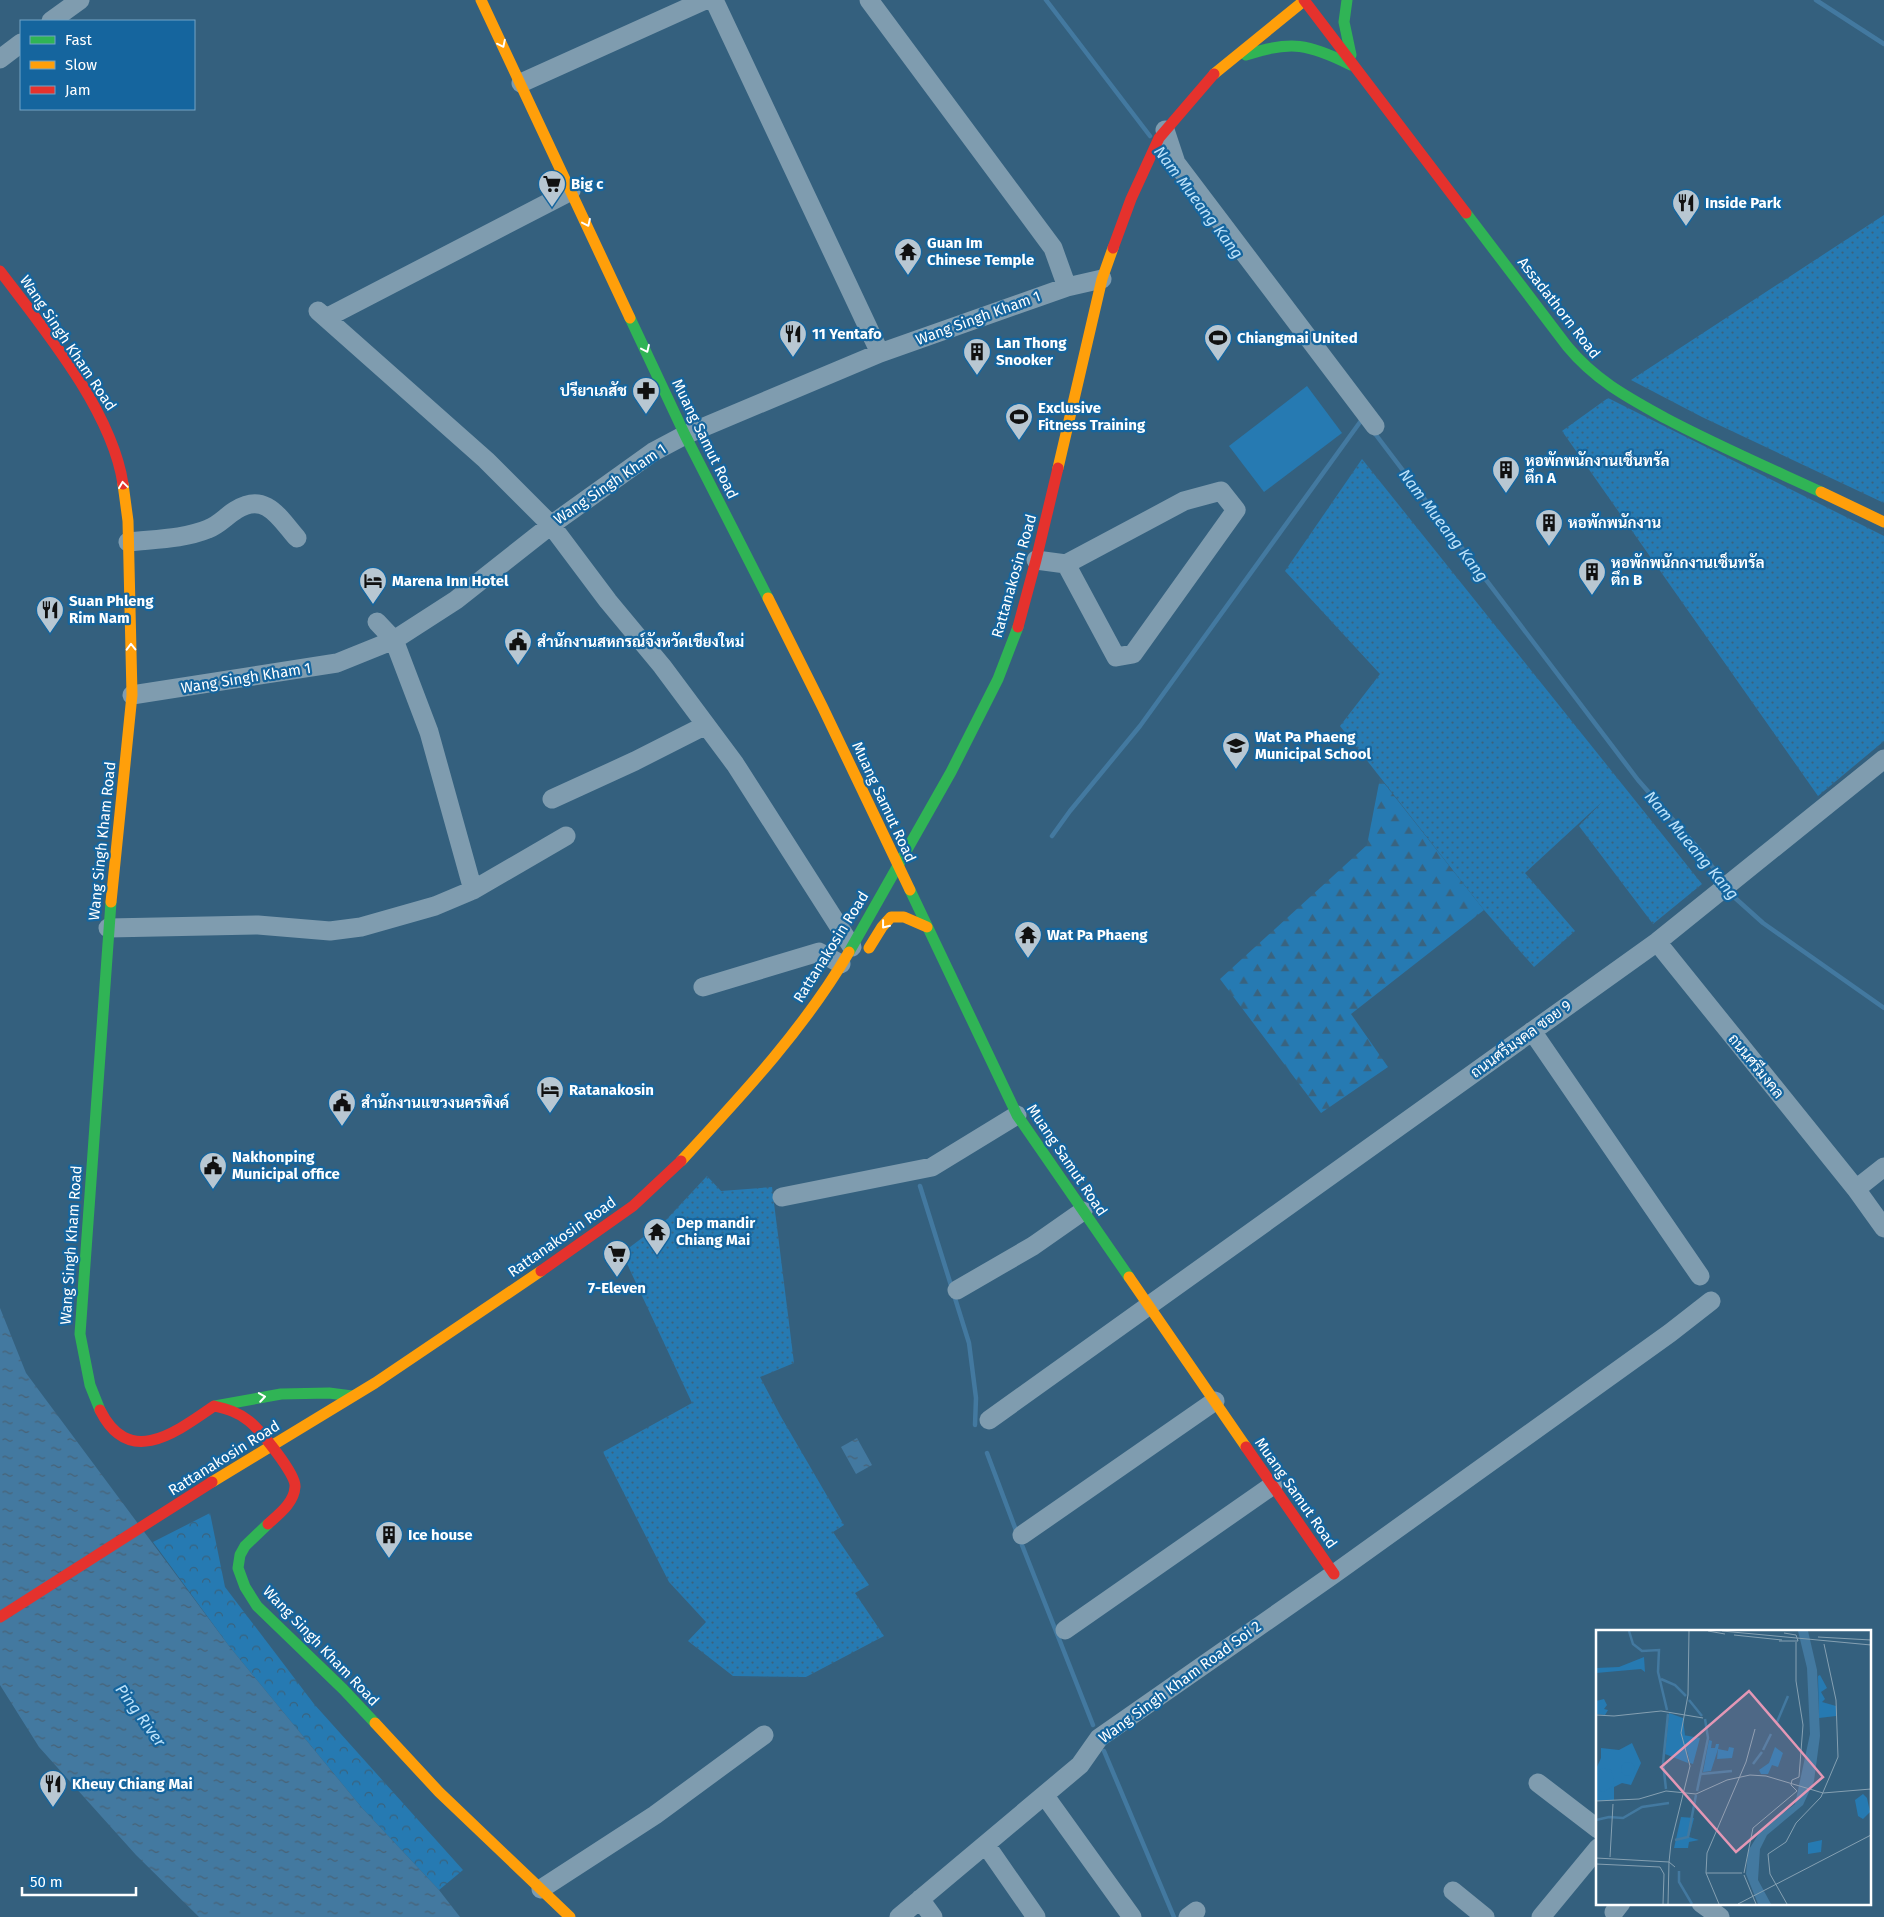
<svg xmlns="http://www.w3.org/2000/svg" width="1884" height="1917" font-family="'Fira Sans',Sarabun,sans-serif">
<defs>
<pattern id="grass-dots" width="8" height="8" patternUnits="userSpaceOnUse" patternTransform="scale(1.25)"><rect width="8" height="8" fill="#267ab2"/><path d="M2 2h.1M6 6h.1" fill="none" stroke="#39637f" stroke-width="1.8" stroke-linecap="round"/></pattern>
<pattern id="forest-firs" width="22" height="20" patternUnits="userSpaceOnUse" patternTransform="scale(1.25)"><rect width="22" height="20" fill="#267ab2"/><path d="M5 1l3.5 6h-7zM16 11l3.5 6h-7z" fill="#39637f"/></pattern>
<pattern id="park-crowns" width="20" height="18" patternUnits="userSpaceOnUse" patternTransform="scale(1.25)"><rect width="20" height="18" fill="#267ab2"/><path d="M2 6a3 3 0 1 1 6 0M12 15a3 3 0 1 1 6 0" fill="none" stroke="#39637f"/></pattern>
<pattern id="water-ripples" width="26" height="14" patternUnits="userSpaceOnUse" patternTransform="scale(1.25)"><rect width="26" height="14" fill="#4379a0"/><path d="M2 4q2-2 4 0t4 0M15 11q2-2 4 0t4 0" fill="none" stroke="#486276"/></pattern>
</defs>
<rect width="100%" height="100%" fill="#34607e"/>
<path fill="url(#grass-dots)" d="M 1884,215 L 1884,503 L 1702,417 L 1631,380 Z
M 1608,398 L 1884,536 L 1884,741 L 1818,796 L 1562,431 Z
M 1362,459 L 1702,884 L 1653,924 L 1579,826 L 1602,802 L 1525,873 L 1575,931 L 1534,967 L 1484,910 L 1340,726 L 1380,674 L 1285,571 Z
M 707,1176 L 721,1191 L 772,1187 L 794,1363 L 760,1377 L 780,1415 L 844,1525 L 833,1532 L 869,1585 L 855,1593 L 884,1636 L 806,1677 L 733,1676 L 688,1641 L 706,1622 L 669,1582 L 603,1452 L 692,1403 L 622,1253 L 666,1220 Z"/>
<path fill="url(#forest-firs)" d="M 1380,778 L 1484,910 L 1351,1014 L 1388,1067 L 1321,1113 L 1220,979 L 1367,845 Z"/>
<path fill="url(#park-crowns)" d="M 210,1513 L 225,1587 L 314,1704 L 463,1870 L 439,1890 L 362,1808 L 229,1646 L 153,1542 Z"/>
<path fill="#267ab2" d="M 1307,386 L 1342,433 L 1264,492 L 1229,446 Z"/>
<path fill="url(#water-ripples)" d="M 0,1308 L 26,1373 L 229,1646 L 362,1808 L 439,1890 L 460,1917 L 199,1917 L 136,1855 L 39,1747 L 0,1685 Z
M 857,1438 L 872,1465 L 856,1474 L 841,1447 Z"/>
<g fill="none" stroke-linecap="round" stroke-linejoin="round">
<path stroke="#4379a0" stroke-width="4.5" d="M 1046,0 L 1150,136
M 1816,0 L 1884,44
M 1373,431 L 1638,780 L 1703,854 L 1724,883
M 1052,836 L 1070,811 L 1140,726 L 1363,418
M 1729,889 L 1734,897 L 1763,923 L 1884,1008
M 920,1186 L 969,1343 L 976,1398 L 975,1425
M 987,1453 L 1017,1533
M 1020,1540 L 1093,1725
M 1104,1751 L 1174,1917"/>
<path stroke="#7f9caf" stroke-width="19" d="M 714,0 L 880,353
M 869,0 L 1053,248 L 1067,287
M 51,21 L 80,0
M 0,59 L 21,43
M 521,83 L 705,0
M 1165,130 L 1176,163 L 1375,426
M 318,311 L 486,460 L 551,525 L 608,601 L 662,666 L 735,764 L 852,947
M 326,318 L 571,191
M 128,542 C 154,539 184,539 208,529 C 219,525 226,516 236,510 C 266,491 280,519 297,538
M 1036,560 L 1066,564 L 1184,501 L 1221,491 L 1236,510 L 1133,654 L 1116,657 L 1066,564
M 377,622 L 394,640 L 429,732 L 473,890
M 132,695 L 337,663 L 394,640 L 456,600 L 551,525 L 653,452 L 685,435 L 880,353 L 1067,287 L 1102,279
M 552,799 L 635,761 L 706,725
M 108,928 L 258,925 L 330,931 L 361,927 L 435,906 L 473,890 L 566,836
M 1657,942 L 1856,1189 L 1884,1228
M 703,987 L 819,952 L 841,964
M 1532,1031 L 1700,1276
M 1856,1189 L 1884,1167
M 782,1197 L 932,1167 L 1017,1115
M 957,1290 L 1033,1246 L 1083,1211
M 989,1420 L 1657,942 L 1884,759
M 1022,1535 L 1215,1401
M 1065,1630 L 1273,1485
M 1538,1783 L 1598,1829
M 1045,1796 L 1132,1917
M 986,1845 L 1036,1917
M 541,1889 L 655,1815 L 764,1735
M 1453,1891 L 1485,1917
M 920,1899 L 933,1917
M 1701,1903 L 1720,1917
M 1614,1912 L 1621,1903
M 899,1917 L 1080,1765 L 1099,1738 L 1334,1574 L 1670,1333 L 1711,1301
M 1188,1917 L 1196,1911
M 1541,1917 L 1598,1848"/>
<path stroke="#30b455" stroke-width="11" d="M 1347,0 L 1344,22 L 1351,55
M 1246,55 C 1291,40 1309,44 1351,65
M 1466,213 L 1567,346 C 1595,380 1627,397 1665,418 C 1716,445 1769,468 1821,492
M 630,318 L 685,435 L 768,598
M 910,890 L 1017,1115 L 1129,1277
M 849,952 L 951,772 L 998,679 L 1018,627
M 215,1406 L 281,1394 L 329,1393 L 352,1396
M 100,1410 L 90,1385 L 80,1334 L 111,902
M 268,1524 L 245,1546 L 240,1555 L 238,1568 L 245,1587 L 257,1606 L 343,1689 L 375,1723"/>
<path stroke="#ff9f0a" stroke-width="11" d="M 481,0 L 630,318
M 1214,74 L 1305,0
M 1058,468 L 1102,279 L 1113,248
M 1821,492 L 1884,522
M 768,598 L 823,708 L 910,890
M 111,902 L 132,695 L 128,521 L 123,484
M 869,948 L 882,927 L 891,917 L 904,917 L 927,927
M 681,1161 C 742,1095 804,1029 849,952
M 1129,1277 L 1246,1447
M 212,1482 L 375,1383 L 541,1271
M 375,1723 L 439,1792 L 570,1917"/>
<path stroke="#e5322d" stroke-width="11" d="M 1304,0 L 1466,213
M 1113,248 L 1131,199 L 1159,138 L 1214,74
M 0,271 C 44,329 112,411 123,484
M 1018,627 L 1036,560 L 1058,468
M 541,1271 L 633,1206 L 681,1161
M 100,1410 C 129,1468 175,1433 214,1406 C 227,1409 238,1412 249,1421 C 260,1430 297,1475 295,1487 C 294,1503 279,1514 268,1524
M 1246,1447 L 1334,1574
M 0,1617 L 212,1482"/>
</g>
<defs><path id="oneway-chevron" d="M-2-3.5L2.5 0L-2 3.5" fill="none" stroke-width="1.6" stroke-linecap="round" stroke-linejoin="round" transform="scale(1.25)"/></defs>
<g stroke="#fff">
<use href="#oneway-chevron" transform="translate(502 44) rotate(64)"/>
<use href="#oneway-chevron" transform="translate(587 223) rotate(65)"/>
<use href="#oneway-chevron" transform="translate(646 349) rotate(65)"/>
<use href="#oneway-chevron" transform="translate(123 485) rotate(-98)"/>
<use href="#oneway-chevron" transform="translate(131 647) rotate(-91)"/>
<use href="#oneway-chevron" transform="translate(885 925) rotate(128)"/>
<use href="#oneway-chevron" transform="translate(262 1397) rotate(-9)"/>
</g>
<defs>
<symbol id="supermarket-pin" viewBox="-11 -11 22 30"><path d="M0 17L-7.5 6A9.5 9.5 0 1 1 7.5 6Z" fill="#b8c7d2" stroke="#15659e"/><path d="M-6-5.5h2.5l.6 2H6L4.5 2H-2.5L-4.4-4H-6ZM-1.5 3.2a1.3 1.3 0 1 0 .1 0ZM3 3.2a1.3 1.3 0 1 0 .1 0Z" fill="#111"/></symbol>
<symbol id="restaurant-pin" viewBox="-11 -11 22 30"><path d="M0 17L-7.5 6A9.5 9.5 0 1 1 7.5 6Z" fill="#b8c7d2" stroke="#15659e"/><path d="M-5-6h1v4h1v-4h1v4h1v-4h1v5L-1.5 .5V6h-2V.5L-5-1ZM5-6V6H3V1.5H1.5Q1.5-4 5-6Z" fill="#111"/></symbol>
<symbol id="temple-pin" viewBox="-11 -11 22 30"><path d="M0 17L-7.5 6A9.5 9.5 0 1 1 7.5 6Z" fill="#b8c7d2" stroke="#15659e"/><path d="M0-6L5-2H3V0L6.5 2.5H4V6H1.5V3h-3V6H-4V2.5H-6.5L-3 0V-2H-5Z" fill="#111"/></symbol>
<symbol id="stadium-pin" viewBox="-11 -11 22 30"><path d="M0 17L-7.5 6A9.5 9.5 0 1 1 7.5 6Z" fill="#b8c7d2" stroke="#15659e"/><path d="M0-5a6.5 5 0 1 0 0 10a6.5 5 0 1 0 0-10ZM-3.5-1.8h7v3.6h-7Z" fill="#111"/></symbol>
<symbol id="building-pin" viewBox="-11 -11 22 30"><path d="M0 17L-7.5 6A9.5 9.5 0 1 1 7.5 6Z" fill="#b8c7d2" stroke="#15659e"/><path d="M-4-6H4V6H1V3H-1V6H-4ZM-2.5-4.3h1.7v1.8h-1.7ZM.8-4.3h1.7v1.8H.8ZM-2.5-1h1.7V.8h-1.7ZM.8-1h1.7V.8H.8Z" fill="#111"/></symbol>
<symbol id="pharmacy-pin" viewBox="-11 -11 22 30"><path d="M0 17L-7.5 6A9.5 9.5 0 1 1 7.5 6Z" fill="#b8c7d2" stroke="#15659e"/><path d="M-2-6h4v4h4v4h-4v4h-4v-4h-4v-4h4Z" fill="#111"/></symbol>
<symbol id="hotel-pin" viewBox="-11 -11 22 30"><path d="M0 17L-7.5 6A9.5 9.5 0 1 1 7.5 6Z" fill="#b8c7d2" stroke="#15659e"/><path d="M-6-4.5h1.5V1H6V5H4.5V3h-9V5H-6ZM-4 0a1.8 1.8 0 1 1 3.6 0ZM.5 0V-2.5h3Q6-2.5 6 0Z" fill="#111"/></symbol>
<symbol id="civic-pin" viewBox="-11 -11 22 30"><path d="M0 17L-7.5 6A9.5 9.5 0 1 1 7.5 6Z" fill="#b8c7d2" stroke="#15659e"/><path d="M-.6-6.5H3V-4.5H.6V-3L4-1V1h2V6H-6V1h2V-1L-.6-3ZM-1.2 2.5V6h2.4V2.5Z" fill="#111"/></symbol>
<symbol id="school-pin" viewBox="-11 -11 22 30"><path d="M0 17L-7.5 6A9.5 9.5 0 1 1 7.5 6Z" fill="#b8c7d2" stroke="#15659e"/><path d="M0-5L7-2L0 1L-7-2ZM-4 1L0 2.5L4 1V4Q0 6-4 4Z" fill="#111"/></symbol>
</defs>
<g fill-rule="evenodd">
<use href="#supermarket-pin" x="536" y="168" width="32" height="43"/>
<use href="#restaurant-pin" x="1670" y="187" width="32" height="43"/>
<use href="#temple-pin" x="892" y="236" width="32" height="43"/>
<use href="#restaurant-pin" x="777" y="318" width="32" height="43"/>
<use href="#stadium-pin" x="1202" y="322" width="32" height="43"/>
<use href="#building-pin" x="961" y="336" width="32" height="43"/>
<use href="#pharmacy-pin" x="630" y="375" width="32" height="43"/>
<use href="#stadium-pin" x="1003" y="401" width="32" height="43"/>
<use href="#building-pin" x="1490" y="454" width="32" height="43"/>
<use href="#building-pin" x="1533" y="507" width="32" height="43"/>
<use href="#building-pin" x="1576" y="556" width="32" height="43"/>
<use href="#hotel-pin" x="357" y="565" width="32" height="43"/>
<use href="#restaurant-pin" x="34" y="594" width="32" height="43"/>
<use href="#civic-pin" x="502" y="626" width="32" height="43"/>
<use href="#school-pin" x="1220" y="730" width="32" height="43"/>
<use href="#temple-pin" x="1012" y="919" width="32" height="43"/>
<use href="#hotel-pin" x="534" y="1074" width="32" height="43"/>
<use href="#civic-pin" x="326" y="1087" width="32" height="43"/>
<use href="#civic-pin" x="197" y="1150" width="32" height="43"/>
<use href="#temple-pin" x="641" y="1216" width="32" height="43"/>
<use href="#supermarket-pin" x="601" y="1238" width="32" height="43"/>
<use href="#building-pin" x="373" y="1519" width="32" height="43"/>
<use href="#restaurant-pin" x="37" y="1768" width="32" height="43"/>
</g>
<g text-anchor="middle" stroke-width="4.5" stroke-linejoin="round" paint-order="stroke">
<g font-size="15" font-weight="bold" fill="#fff" stroke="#15659e" text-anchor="start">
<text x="571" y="189">Big c</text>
<text x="1705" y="208">Inside Park</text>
<text x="927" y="248">Guan Im<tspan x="927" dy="17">Chinese Temple</tspan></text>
<text x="812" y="339">11 Yentafo</text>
<text x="1237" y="343">Chiangmai United</text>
<text x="996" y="348">Lan Thong<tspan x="996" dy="17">Snooker</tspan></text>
<text x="627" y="396" text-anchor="end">ปรียาเภสัช</text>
<text x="1038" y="413">Exclusive<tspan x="1038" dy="17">Fitness Training</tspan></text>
<text x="1525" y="466">หอพักพนักงานเซ็นทรัล<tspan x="1525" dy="17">ตึก A</tspan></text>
<text x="1568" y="528">หอพักพนักงาน</text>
<text x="1611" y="568">หอพักพนักกงานเซ็นทรัล<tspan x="1611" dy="17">ตึก B</tspan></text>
<text x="392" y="586">Marena Inn Hotel</text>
<text x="69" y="606">Suan Phleng<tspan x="69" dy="17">Rim Nam</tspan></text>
<text x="537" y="647">สำนักงานสหกรณ์จังหวัดเชียงใหม่</text>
<text x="1255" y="742">Wat Pa Phaeng<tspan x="1255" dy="17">Municipal School</tspan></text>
<text x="1047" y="940">Wat Pa Phaeng</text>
<text x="569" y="1095">Ratanakosin</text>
<text x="361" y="1108">สำนักงานแขวงนครพิงค์</text>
<text x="232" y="1162">Nakhonping<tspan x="232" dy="17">Municipal office</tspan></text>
<text x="676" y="1228">Dep mandir<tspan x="676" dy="17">Chiang Mai</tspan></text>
<text x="617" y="1293" text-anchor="middle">7-Eleven</text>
<text x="408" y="1540">Ice house</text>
<text x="72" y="1789">Kheuy Chiang Mai</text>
</g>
<g font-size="15" fill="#fff" stroke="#15659e">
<text transform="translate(1559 308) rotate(52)" y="5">Assadathorn Road</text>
<text transform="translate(978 318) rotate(-20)" y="5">Wang Singh Kham 1</text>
<text transform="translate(68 343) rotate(56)" y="5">Wang Singh Kham Road</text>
<text transform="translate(705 439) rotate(64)" y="5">Muang Samut Road</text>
<text transform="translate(610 484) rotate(-34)" y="5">Wang Singh Kham 1</text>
<text transform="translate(1014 576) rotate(-74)" y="5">Rattanakosin Road</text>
<text transform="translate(246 678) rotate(-9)" y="5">Wang Singh Kham 1</text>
<text transform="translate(884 802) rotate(65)" y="5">Muang Samut Road</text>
<text transform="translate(102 841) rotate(-84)" y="5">Wang Singh Kham Road</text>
<text transform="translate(831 947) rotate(-58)" y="5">Rattanakosin Road</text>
<text transform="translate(1521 1039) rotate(-36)" y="5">ถนนศรีมงคล ซอย 9</text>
<text transform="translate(1756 1066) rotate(51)" y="5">ถนนศรีมงคล</text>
<text transform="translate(1067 1160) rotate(56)" y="5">Muang Samut Road</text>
<text transform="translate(562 1237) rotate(-35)" y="5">Rattanakosin Road</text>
<text transform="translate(71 1245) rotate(-86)" y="5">Wang Singh Kham Road</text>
<text transform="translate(224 1458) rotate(-32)" y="5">Rattanakosin Road</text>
<text transform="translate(1296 1493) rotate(55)" y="5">Muang Samut Road</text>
<text transform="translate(321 1646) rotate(46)" y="5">Wang Singh Kham Road</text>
<text transform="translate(1180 1682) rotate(-36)" y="5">Wang Singh Kham Road Soi 2</text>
</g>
<g font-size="16" font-style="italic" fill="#bce2fa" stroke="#15659e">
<text transform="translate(1199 202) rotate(53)" y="6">Nam Mueang Kang</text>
<text transform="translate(1444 525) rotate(53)" y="6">Nam Mueang Kang</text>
<text transform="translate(1692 845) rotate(50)" y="6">Nam Mueang Kang</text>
<text transform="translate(141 1715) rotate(54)" y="6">Ping River</text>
</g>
</g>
<g transform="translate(1596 1630)">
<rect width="275" height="275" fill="#34607e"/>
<path d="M 48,27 L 49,42 L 45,39 L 0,43 L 0,38 L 23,37 ZM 8,69 L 11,75 L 8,79 L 12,80 L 9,85 L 0,84 L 0,71 ZM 73,83 L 87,88 L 92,133 L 69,124 ZM 87,105 L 104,108 L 97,134 L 94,133 ZM 113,110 L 116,111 L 115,118 L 119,118 L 120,114 L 123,114 L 122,119 L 115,141 L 107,142 ZM 179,117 L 187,123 L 182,137 L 176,135 L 172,144 L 165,144 L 163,140 L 173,133 Z" fill="#267ab2"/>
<path d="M 224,45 L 231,58 L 225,62 L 229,69 L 226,72 L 240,76 L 240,86 L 223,88 L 222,46 ZM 133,117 L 138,118 L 136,128 L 121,129 L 122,119 L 132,121 ZM 85,187 L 98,188 L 93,207 L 103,210 L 93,212 L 92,218 L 78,218 Z" fill="#267ab2"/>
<path d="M 36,113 L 45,133 L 35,155 L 26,153 L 18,157 L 18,170 L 0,171 L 0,139 L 5,128 L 5,118 L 23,120 Z" fill="#267ab2"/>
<path d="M25 139a7 7 0 1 1 14 0a7 7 0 1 1-14 0ZM 5,138 L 15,140 L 18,149 L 17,156 L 7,162 L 0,159 L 0,147 ZM 267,164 L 271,168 L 274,182 L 267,189 L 262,186 L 259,170 ZM 226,210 L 225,222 L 212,224 L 212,213 Z" fill="#267ab2"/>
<path d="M 202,1 L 212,1 L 221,40 L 224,106 L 218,151 L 207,175 L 171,205 L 164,219 L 162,250 L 175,274 L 162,274 L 150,244 L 152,221 L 165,200 L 199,174 L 214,104 L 211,38 Z" fill="#4379a0"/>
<path fill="none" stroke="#4379a0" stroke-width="2.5" d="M 33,1 L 37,14 L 46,21 L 63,20 L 62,42 L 71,80M 65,49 L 79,55 L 90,66M 93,70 L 106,86M 181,92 L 192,66M 167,120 L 175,104M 157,134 L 166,122M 105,144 L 136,141M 70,159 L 67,133 L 72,84M 101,161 L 112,108 L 109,89M 0,190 L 13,187 L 27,188 L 46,177 L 73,173M 79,210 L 92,207 L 100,165M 83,241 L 83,252 L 96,274"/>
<path fill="none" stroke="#85a0b2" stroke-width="1" d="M 112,1 L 129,4M 126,1 L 275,15M 138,5 L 186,10M 222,7 L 275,10M 183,11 L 202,11 L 200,5 L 188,3M 0,85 L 18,86 L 65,81 L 107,88M 0,171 L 43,169 L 70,161 L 100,164 L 131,150 L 154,145 L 170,146 L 227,163 L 275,159M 14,227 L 17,174M 0,228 L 73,232 L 72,274M 0,234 L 64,237 L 68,244 L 67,274M 79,237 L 73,232 L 75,213 L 94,136 L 85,103 L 92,65 L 93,1M 110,243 L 146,243M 148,243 L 157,198 L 201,161 L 195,155 L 196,150 L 203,147 L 207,95 L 200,51 L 200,12M 148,245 L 160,274M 123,274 L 110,243 L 111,223 L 150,132 L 159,99M 142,274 L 275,205M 191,274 L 174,244 L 172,224 L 190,212 L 200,193 L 225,167 L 242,127 L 240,70 L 228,14"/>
<path fill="#e497b5" fill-opacity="0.15" stroke="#e497b5" stroke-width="2.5" d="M 153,61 L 227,147 L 140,222 L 65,137 Z"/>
<rect width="275" height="275" fill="none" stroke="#fff" stroke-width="2.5"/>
</g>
<rect x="20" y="20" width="175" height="90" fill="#15659e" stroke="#73a3c5"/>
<rect x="30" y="36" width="25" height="8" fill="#30b455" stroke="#73a3c5"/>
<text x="65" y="45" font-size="15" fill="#ffffff">Fast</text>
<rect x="30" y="61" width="25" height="8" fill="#ff9f0a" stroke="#73a3c5"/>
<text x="65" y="70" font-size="15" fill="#ffffff">Slow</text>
<rect x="30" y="86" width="25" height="8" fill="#e5322d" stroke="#73a3c5"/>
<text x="65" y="95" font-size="15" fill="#ffffff">Jam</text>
<path d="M22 1887v8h114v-8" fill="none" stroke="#ffffff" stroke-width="2.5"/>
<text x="30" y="1887" font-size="15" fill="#ffffff" stroke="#15659e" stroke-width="4" paint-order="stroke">50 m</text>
</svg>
